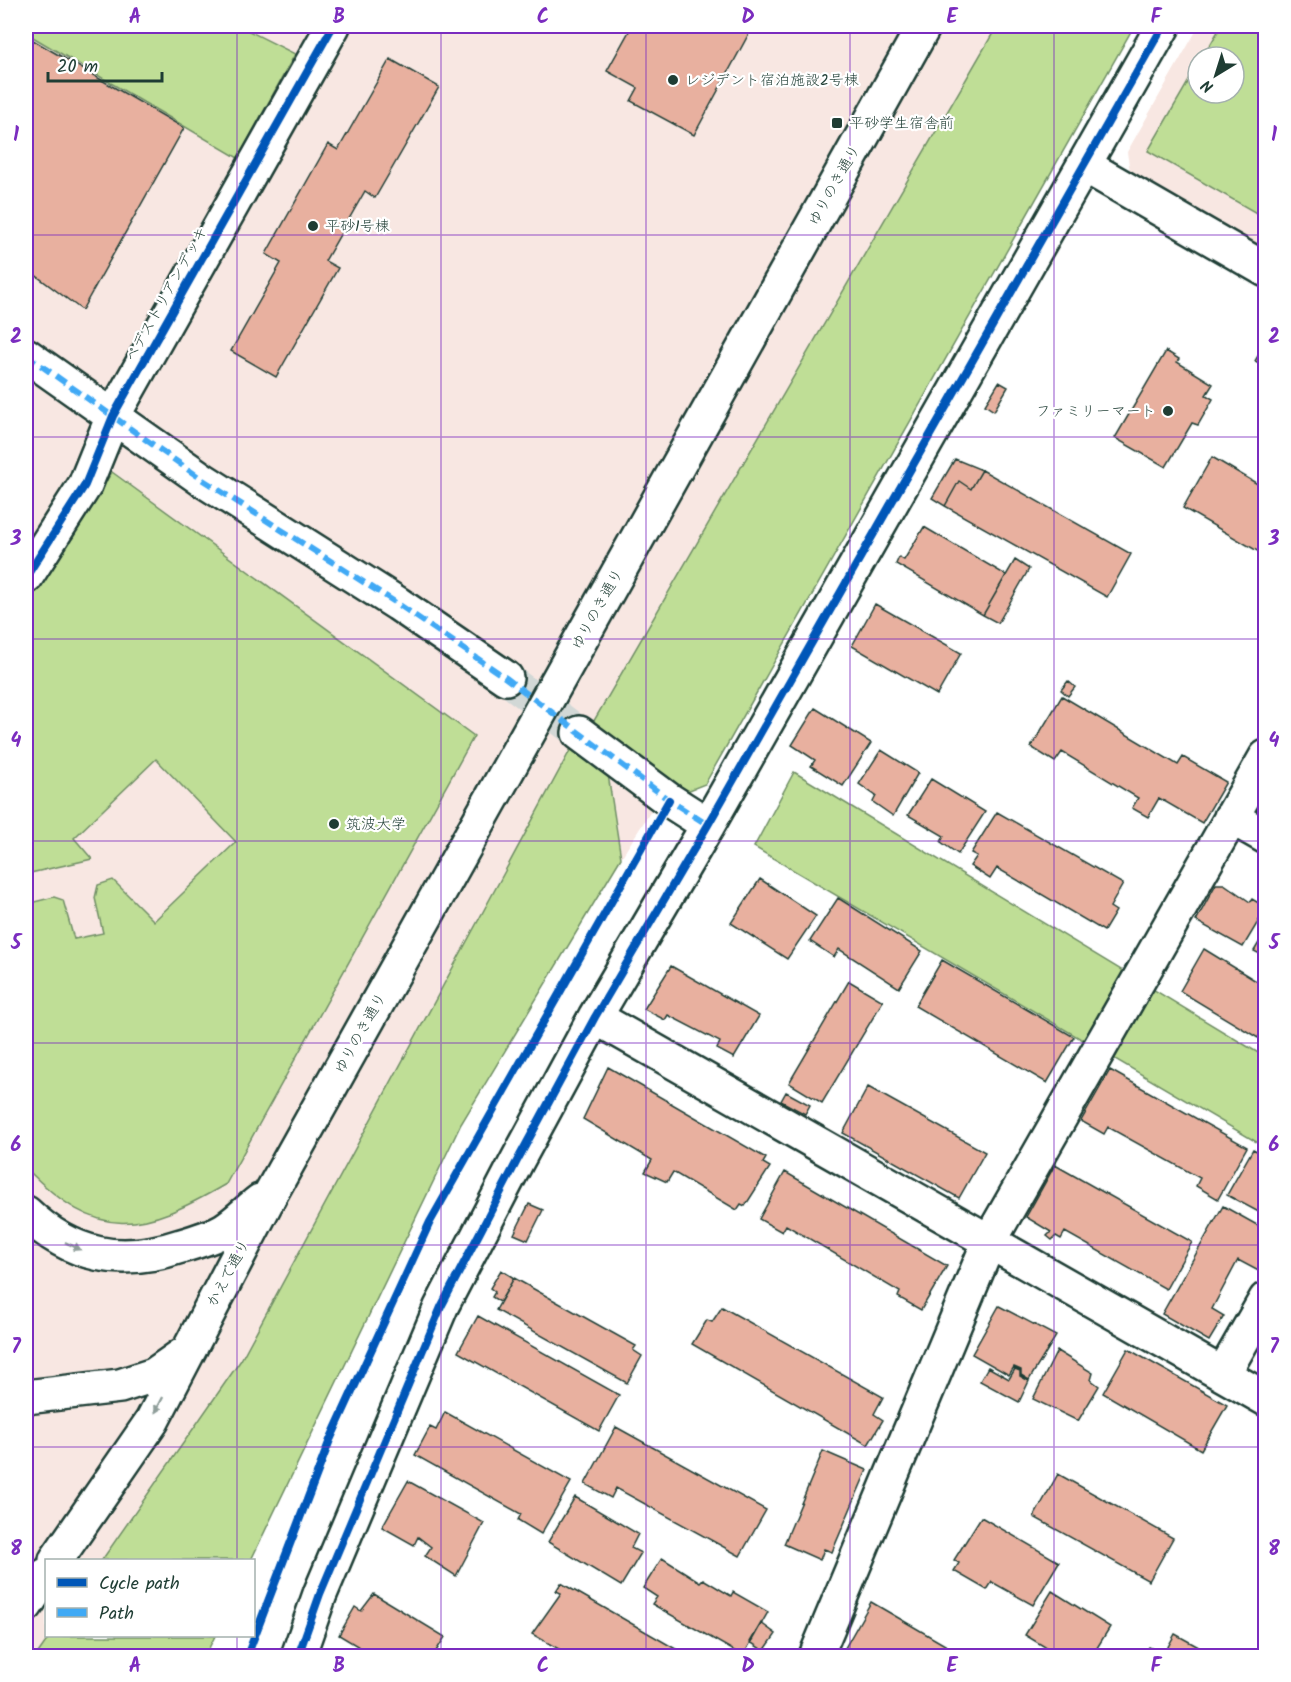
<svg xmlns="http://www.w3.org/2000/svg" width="1291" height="1682" font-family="Kalam,'Klee One',sans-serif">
<rect width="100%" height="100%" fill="#fff"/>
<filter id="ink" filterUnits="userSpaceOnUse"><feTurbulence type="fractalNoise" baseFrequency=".0167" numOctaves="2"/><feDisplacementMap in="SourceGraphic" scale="12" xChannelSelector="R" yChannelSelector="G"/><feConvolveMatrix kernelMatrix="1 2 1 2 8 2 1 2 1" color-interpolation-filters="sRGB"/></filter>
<g filter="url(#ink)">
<path fill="#f8e7e2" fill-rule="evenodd" d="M 26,26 L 1134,26 L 705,784 L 687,791 L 667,786 L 621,858 L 461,1124 L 251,1560 L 46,1560 L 46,1636 L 215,1636 L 205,1656 L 26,1656 Z
M 1199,26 L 1265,26 L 1265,250 L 1130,172 L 1127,152 ZM 1198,57 L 1234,57 L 1234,93 L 1198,93 Z"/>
<path fill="#bfde96" stroke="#6f8e65" stroke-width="1.5" d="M 26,26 L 239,26 L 295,54 L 238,158 L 26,33 Z
M 997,26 L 1134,26 L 705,784 L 687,791 L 667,786 L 588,731 Z
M 1221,26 L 1265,26 L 1265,218 L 1148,151 L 1198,65 L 1198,93 L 1234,93 L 1234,57 L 1203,57 Z
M 112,472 L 474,736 L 226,1184 C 142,1233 99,1243 26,1168 L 26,904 L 54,897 L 63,900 L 74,939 L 103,933 L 95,898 L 98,885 L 113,880 L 154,921 L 236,842 L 156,759 L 74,838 L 92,859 L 26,874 L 26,606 Z
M 573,745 L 607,768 L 621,858 L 461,1124 L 251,1560 L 102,1560 L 241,1360 Z
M 794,772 L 1265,1057 L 1265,1147 L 754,847 Z
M 50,1636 L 215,1636 L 205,1656 L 36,1656 Z"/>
<path fill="#e8b09f" stroke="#1f3d34" stroke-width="1.5" d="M 632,26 L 753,26 L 694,135 L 631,101 L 638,88 L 607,71 Z
M 26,36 L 184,128 L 82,310 L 26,268 Z
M 390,59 L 439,87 L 375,198 L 365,191 L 325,261 L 338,268 L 276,377 L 231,351 L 281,263 L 266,254 L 328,144 L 338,150 Z
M 1266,342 L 1266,367 L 1255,361 Z
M 1166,351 L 1179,359 L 1177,362 L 1213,384 L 1206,395 L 1213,399 L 1198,425 L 1192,423 L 1166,467 L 1115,438 Z
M 999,382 L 1008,387 L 994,411 L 985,405 Z
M 1212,457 L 1266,489 L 1266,556 L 1183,508 Z
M 955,459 L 982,470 L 971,489 L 959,481 L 945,506 L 932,498 Z
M 982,470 L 1131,554 L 1107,597 L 945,506 L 959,481 L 971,489 Z
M 924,527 L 1006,575 L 983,615 L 896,564 L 899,557 L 904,560 Z
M 1015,560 L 1029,569 L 998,623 L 983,615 Z
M 875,604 L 961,653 L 937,695 L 852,646 Z
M 1068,681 L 1075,687 L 1068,696 L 1061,690 Z
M 1062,696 L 1178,765 L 1183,757 L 1226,782 L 1202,823 L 1159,798 L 1148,817 L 1132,808 L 1138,798 L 1062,752 L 1055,762 L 1031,747 Z
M 815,708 L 871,743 L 843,786 L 811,766 L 815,760 L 792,745 Z
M 881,750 L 918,773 L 893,816 L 873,802 L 876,796 L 859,784 Z
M 931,779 L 985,812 L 958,854 L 941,842 L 944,836 L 908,815 Z
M 997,812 L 1123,884 L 1110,907 L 1116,911 L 1104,931 L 997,868 L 990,879 L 970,866 L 977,856 L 971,853 Z
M 760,879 L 816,916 L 787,959 L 731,923 Z
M 1216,884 L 1224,884 L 1250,902 L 1252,899 L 1262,905 L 1260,909 L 1264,912 L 1243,947 L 1196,921 Z
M 838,898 L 922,951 L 899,988 L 839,949 L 834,957 L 810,941 Z
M 1266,931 L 1266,957 L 1254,951 Z
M 1204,949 L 1266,987 L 1266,1025 L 1258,1038 L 1180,991 Z
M 942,960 L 1074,1037 L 1047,1083 L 915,1006 Z
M 671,966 L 759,1016 L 734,1058 L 717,1049 L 720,1042 L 668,1015 L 665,1020 L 644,1009 Z
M 849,981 L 883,1001 L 822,1103 L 789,1083 Z
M 608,1067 L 766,1158 L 763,1163 L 770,1167 L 745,1206 L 741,1204 L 737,1210 L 673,1172 L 667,1182 L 645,1172 L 652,1160 L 583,1119 Z
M 1110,1070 L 1247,1147 L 1218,1199 L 1196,1186 L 1200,1178 L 1108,1127 L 1104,1134 L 1081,1121 Z
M 868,1087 L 985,1152 L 959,1198 L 843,1133 Z
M 786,1092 L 810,1105 L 805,1114 L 781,1101 Z
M 1253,1149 L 1266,1156 L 1266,1216 L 1227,1195 Z
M 1055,1165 L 1192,1242 L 1166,1289 L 1065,1232 L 1061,1239 L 1056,1236 L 1052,1240 L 1047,1236 L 1051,1232 L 1026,1217 Z
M 785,1172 L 947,1266 L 921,1310 L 898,1297 L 900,1292 L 786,1225 L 782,1232 L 759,1219 Z
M 529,1204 L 543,1210 L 528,1240 L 514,1234 Z
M 1223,1206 L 1266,1230 L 1266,1275 L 1238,1260 L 1212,1309 L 1224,1316 L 1209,1341 L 1162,1314 Z
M 501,1270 L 514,1278 L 500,1302 L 492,1297 L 495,1292 L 490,1288 Z
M 514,1278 L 636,1346 L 633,1350 L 642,1356 L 627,1383 L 496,1310 Z
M 999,1306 L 1056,1336 L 1029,1380 L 1021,1375 L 1021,1370 L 1014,1367 L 1009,1375 L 972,1354 Z
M 722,1307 L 883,1397 L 874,1414 L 883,1420 L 868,1445 L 692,1344 L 707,1320 L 712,1322 Z
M 478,1316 L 619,1395 L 599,1431 L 458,1352 Z
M 1128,1349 L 1227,1405 L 1201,1450 L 1103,1393 Z
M 1057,1351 L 1093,1373 L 1091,1380 L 1099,1386 L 1078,1421 L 1033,1399 Z
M 988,1367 L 1009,1379 L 1015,1369 L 1020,1371 L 1020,1376 L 1029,1381 L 1019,1402 L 980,1381 Z
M 445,1412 L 571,1482 L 541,1534 L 518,1520 L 521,1514 L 415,1455 L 430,1427 L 436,1430 Z
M 616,1427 L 766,1510 L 740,1556 L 616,1488 L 611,1498 L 585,1484 Z
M 823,1451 L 867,1470 L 832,1552 L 824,1549 L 820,1560 L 784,1544 Z
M 1058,1474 L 1173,1538 L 1149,1581 L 1034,1517 Z
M 408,1481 L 484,1523 L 456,1576 L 425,1556 L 431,1547 L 418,1537 L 414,1545 L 382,1527 Z
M 575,1497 L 638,1534 L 631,1548 L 641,1553 L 621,1586 L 548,1542 Z
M 981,1517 L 1059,1562 L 1033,1605 L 992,1582 L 987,1590 L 954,1571 L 959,1563 L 954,1560 Z
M 662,1558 L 700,1582 L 703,1579 L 731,1596 L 733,1592 L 768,1612 L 743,1656 L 652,1604 L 657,1597 L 643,1588 Z
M 561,1583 L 688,1656 L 571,1656 L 532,1634 L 561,1593 L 556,1591 Z
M 1052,1591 L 1110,1627 L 1092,1656 L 1060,1656 L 1025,1635 Z
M 374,1594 L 445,1637 L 433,1656 L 374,1656 L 339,1635 L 355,1607 L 361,1611 Z
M 871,1602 L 964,1656 L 859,1656 L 845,1648 Z
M 761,1623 L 776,1634 L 764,1651 L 750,1642 Z
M 1175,1634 L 1215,1656 L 1144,1656 L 1149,1647 L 1164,1654 Z"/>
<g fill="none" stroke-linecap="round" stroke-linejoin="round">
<path stroke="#d2d8d6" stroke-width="33" stroke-dasharray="33 16" stroke-linecap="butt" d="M 506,678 L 579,733"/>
<defs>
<path id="minor" d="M 1084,165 L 1266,270
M 26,355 L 203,480 L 398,604 L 506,678
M 26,577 L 85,485 L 113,416 L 333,26
M 579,733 L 669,800 L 708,825
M 1231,817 L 1266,837
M 595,1017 L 1266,1399
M 26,1213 C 72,1257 121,1266 181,1246 C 195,1242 212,1237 224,1230 C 237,1222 248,1210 260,1201
M 1223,1374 L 1266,1299
M 26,1397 L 120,1386 L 154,1375 L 184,1354
M 56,1560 L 152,1421 L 271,1193 L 924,26
M 26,1605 L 46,1575
M 298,1656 L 320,1594 L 441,1307 L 517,1161 L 595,1017 L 708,825 L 1163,26
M 816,1656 L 989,1242 L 1266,757"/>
</defs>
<use href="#minor" stroke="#1f3d34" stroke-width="38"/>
<use href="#minor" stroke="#fff" stroke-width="33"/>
<path stroke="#3fa9f5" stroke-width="6" stroke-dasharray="12 6" stroke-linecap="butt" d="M 26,355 L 203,480 L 398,604 L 506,678 L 669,800 L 708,825"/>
<defs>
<path id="cycleway" d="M 26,577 L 85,485 L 113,416 L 333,26
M 247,1656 L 330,1440 L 430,1222 L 669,800
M 298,1656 L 320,1594 L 441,1307 L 517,1161 L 595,1017 L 708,825 L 1163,26"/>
</defs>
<use href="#cycleway" stroke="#fff" stroke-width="11"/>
<use href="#cycleway" stroke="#0057b8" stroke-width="8"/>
</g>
<defs><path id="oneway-solid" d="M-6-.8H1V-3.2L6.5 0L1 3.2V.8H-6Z" transform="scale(1.5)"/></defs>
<g fill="#8f9e9a">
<use href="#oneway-solid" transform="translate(73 1246) rotate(26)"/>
<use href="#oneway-solid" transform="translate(159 1405) rotate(117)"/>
</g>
</g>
<path fill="none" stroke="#7b2cbf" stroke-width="1.5" stroke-opacity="0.55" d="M 237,26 L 237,1560M 441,26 L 441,1656M 646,26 L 646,1656M 850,26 L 850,1656M 1054,26 L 1054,1656M 26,235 L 1266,235M 26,437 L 1266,437M 26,639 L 1266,639M 26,841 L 1266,841M 26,1043 L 1266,1043M 26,1245 L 1266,1245M 26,1447 L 1266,1447M 237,1636 L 237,1656"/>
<g fill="#1f3d34" stroke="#fff" stroke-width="2">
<circle cx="673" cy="80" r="6"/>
<rect x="831" y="117" width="12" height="12" rx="3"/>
<circle cx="313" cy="226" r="6"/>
<circle cx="1168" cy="411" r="6"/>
<circle cx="334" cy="824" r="6"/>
</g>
<g text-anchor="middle" stroke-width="4.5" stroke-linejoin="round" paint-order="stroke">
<g font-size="15" fill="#1f3d34" stroke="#fff" text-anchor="start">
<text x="685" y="85">レジデント宿泊施設2号棟</text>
<text x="849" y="128">平砂学生宿舎前</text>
<text x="325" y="231">平砂1号棟</text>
<text x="1156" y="416" text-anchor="end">ファミリーマート</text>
<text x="346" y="829">筑波大学</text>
</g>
<g font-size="15" fill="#1f3d34" stroke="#fff">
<text transform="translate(834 185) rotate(-61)" y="5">ゆりのき通り</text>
<text transform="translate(166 294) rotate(-61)" y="5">ペデストリアンデッキ</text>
<text transform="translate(597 609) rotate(-61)" y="5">ゆりのき通り</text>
<text transform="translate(360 1033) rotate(-61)" y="5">ゆりのき通り</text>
<text transform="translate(228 1273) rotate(-62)" y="5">かえで通り</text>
</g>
</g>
<rect width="1291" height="1682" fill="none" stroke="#fff" stroke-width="66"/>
<rect x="45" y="1559" width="210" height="78" fill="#ffffff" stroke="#a5b1ae" stroke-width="1.5"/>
<rect x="57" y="1578" width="30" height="9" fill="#0057b8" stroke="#a5b1ae" stroke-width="1.5"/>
<text x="99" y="1589" font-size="18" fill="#1f3d34">Cycle path</text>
<rect x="57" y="1608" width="30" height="9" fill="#3fa9f5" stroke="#a5b1ae" stroke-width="1.5"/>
<text x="99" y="1619" font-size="18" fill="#1f3d34">Path</text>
<g transform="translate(1216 75) rotate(218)"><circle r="28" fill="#ffffff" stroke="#a5b1ae" stroke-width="1.5"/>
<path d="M0-4.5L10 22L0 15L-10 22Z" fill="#1f3d34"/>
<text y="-9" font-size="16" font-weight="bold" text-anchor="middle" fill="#1f3d34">N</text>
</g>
<path d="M48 72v9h114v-9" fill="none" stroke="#1f3d34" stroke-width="3"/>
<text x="57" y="72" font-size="18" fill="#1f3d34" stroke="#ffffff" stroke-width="4.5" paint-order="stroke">20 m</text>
<rect x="33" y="33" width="1225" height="1616" fill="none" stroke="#7b2cbf" stroke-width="2"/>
<g font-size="20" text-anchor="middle" font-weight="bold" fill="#7b2cbf">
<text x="135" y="23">A</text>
<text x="339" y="23">B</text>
<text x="543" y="23">C</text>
<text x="748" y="23">D</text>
<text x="952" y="23">E</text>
<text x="1156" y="23">F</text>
<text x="16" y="141">1</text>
<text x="1274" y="141">1</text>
<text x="16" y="343">2</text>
<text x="1274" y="343">2</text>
<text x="16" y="545">3</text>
<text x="1274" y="545">3</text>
<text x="16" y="747">4</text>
<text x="1274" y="747">4</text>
<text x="16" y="949">5</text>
<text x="1274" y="949">5</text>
<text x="16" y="1151">6</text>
<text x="1274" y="1151">6</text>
<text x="16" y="1353">7</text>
<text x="1274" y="1353">7</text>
<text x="16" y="1555">8</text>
<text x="1274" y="1555">8</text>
<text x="135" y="1672">A</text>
<text x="339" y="1672">B</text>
<text x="543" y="1672">C</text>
<text x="748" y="1672">D</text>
<text x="952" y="1672">E</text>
<text x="1156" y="1672">F</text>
</g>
</svg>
